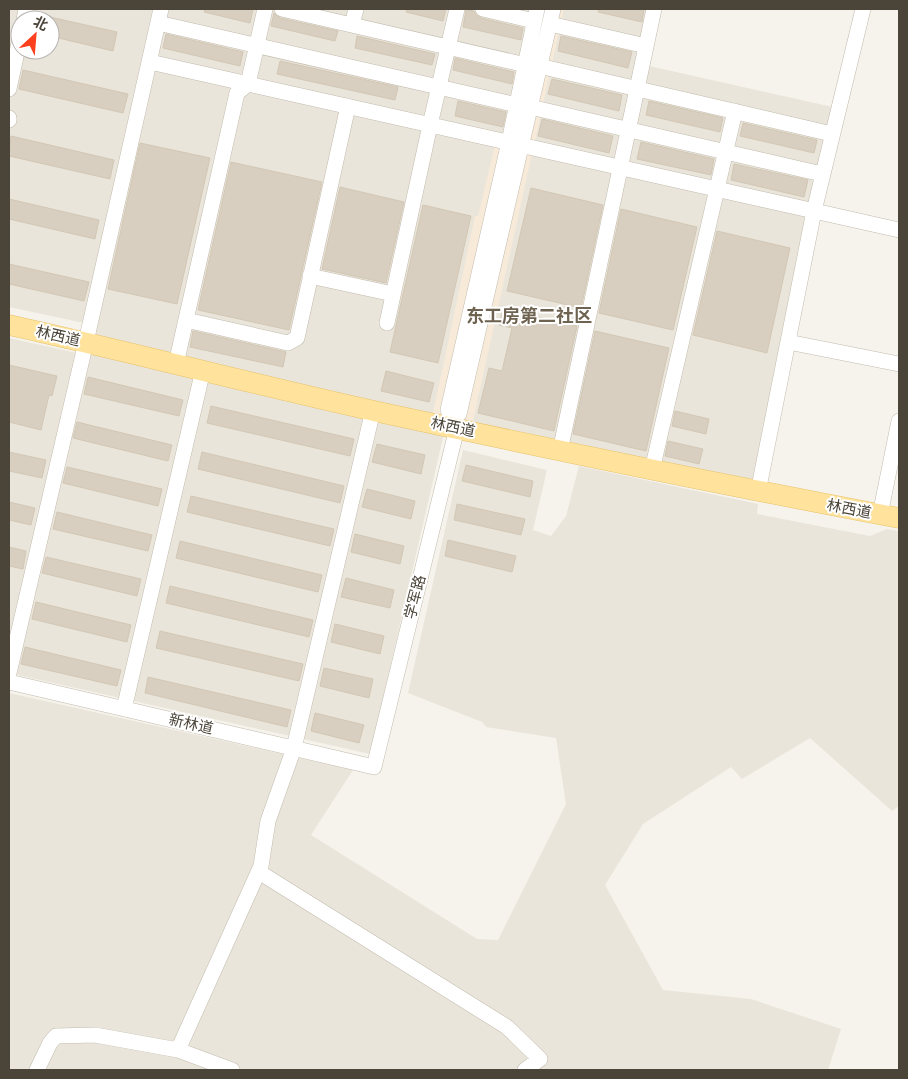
<svg xmlns="http://www.w3.org/2000/svg" width="908" height="1079" font-family="Roboto,'Noto Sans SC',sans-serif">
<rect width="100%" height="100%" fill="#f6f3ec"/>
<path fill="#eae5da" fill-rule="evenodd" d="M 9,9 L 657,9 L 645,65 L 837,108 L 753,482 L 448,416 L 370,754 L 9,673 L 9,338 L 77,353 L 84,323 L 9,307 ZM 20,20 L 50,20 L 50,50 L 20,50 Z
M 463,450 L 547,470 L 533,530 L 551,536 L 566,516 L 579,466 L 758,504 L 757,514 L 870,536 L 887,529 L 899,531 L 899,806 L 892,811 L 810,738 L 742,779 L 731,767 L 643,824 L 605,885 L 663,990 L 751,999 L 841,1029 L 828,1070 L 9,1070 L 9,693 L 353,770 L 311,835 L 477,939 L 498,940 L 566,804 L 556,738 L 486,727 L 482,722 L 408,693 Z"/>
<path fill="#f7ead8" d="M 537,9 L 564,9 L 473,421 L 433,413 L 475,216 L 478,216 L 496,141 L 507,144 Z"/>
<path fill="#d8cfc1" stroke="#d3c7b4" d="M 205,9 L 253,9 L 250,23 L 204,12 Z
M 407,9 L 446,9 L 443,21 L 406,12 Z
M 599,9 L 644,9 L 642,22 L 598,12 Z
M 466,10 L 474,11 L 476,15 L 481,18 L 523,28 L 521,40 L 463,27 Z
M 274,13 L 280,18 L 338,31 L 335,41 L 271,26 Z
M 50,17 L 117,32 L 113,51 L 50,36 Z
M 166,34 L 243,52 L 240,66 L 163,48 Z
M 357,36 L 435,54 L 432,65 L 355,48 Z
M 561,36 L 632,52 L 628,68 L 558,51 Z
M 455,58 L 514,72 L 512,84 L 453,70 Z
M 280,61 L 398,87 L 395,100 L 277,74 Z
M 23,70 L 128,94 L 123,113 L 19,89 Z
M 552,79 L 622,95 L 619,111 L 548,94 Z
M 458,101 L 506,112 L 503,127 L 455,116 Z
M 649,101 L 723,118 L 720,132 L 646,115 Z
M 542,119 L 613,136 L 609,153 L 538,136 Z
M 743,123 L 817,140 L 814,153 L 740,136 Z
M 11,136 L 114,160 L 110,179 L 9,156 Z
M 641,142 L 714,159 L 711,175 L 637,159 Z
M 140,143 L 210,158 L 177,304 L 108,289 Z
M 231,162 L 322,182 L 289,330 L 198,310 Z
M 734,164 L 808,180 L 804,197 L 731,180 Z
M 340,187 L 404,202 L 386,283 L 322,269 Z
M 531,188 L 603,205 L 581,308 L 507,291 Z
M 9,199 L 99,220 L 95,239 L 9,219 Z
M 423,205 L 471,216 L 438,363 L 390,352 Z
M 621,209 L 697,227 L 673,330 L 599,313 Z
M 717,231 L 790,248 L 767,353 L 693,335 Z
M 9,264 L 89,282 L 84,301 L 9,284 Z
M 503,309 L 577,326 L 554,431 L 478,413 L 489,368 L 502,371 L 512,328 L 499,325 Z
M 193,331 L 286,352 L 283,367 L 190,347 Z
M 595,331 L 669,348 L 646,451 L 573,434 Z
M 9,365 L 57,376 L 52,396 L 49,395 L 41,430 L 9,422 Z
M 386,371 L 434,383 L 429,402 L 381,391 Z
M 88,377 L 183,400 L 179,416 L 84,394 Z
M 211,406 L 354,439 L 350,456 L 207,423 Z
M 675,411 L 709,419 L 706,434 L 672,426 Z
M 77,422 L 172,445 L 168,461 L 73,438 Z
M 668,441 L 703,449 L 699,464 L 665,456 Z
M 377,444 L 425,455 L 421,474 L 372,462 Z
M 9,452 L 46,460 L 42,478 L 9,471 Z
M 202,452 L 344,486 L 340,503 L 198,469 Z
M 466,465 L 533,481 L 530,497 L 462,481 Z
M 67,467 L 162,489 L 158,506 L 63,483 Z
M 367,489 L 415,501 L 411,519 L 362,507 Z
M 191,496 L 334,529 L 330,546 L 187,512 Z
M 9,502 L 35,508 L 31,525 L 9,520 Z
M 457,504 L 525,519 L 521,535 L 454,520 Z
M 57,512 L 152,535 L 148,551 L 53,529 Z
M 355,534 L 404,546 L 400,564 L 351,552 Z
M 448,540 L 516,556 L 512,572 L 445,556 Z
M 180,541 L 322,575 L 318,592 L 176,558 Z
M 9,547 L 26,551 L 23,569 L 9,566 Z
M 46,557 L 141,579 L 137,596 L 42,573 Z
M 346,578 L 394,590 L 390,608 L 341,597 Z
M 170,586 L 313,620 L 309,637 L 166,603 Z
M 36,602 L 131,625 L 127,642 L 32,619 Z
M 335,624 L 384,636 L 380,654 L 331,642 Z
M 160,631 L 303,664 L 299,681 L 156,648 Z
M 25,647 L 121,670 L 117,686 L 21,664 Z
M 324,668 L 373,679 L 369,698 L 320,686 Z
M 148,677 L 291,710 L 287,727 L 145,693 Z
M 315,713 L 364,725 L 359,743 L 311,731 Z"/>
<g fill="none" stroke-linecap="round" stroke-linejoin="round">
<defs>
<path id="minor" d="M 282,9 L 526,65
M 483,9 L 534,21
M 24,20 L 26,9
M 158,23 L 517,105
M 550,24 L 646,46
M 352,25 L 356,9
M 150,62 L 899,230
M 539,66 L 832,134
M 9,89 L 20,38
M 530,107 L 822,174
M 9,118 L 9,120
M 310,276 L 393,294
M 186,320 L 288,343 L 297,338 L 348,106
M 387,323 L 430,125 L 457,9
M 788,342 L 899,364
M 176,364 L 237,93 L 248,84 L 265,9
M 454,417 L 448,410 L 509,142 L 537,9
M 560,451 L 654,9
M 652,470 L 735,111
M 758,492 L 814,211 L 863,9
M 880,515 L 899,421
M 9,673 L 86,342 L 161,9
M 9,682 L 374,767 L 457,428 L 454,417 L 459,414 L 553,9
M 124,709 L 203,370
M 259,872 L 507,1027 L 540,1059 L 525,1070
M 178,1050 L 232,1070
M 37,1070 L 50,1043 L 56,1036 L 95,1035 L 178,1050 L 261,866 L 268,821 L 294,748 L 373,410"/>
<path id="major" d="M 9,325 C 131,352 252,384 374,411 C 549,449 724,485 899,518"/>
</defs>
<use href="#minor" stroke="#c2bbae" stroke-width="16"/>
<use href="#major" stroke="#e6c16a" stroke-width="21"/>
<use href="#minor" stroke="#fff" stroke-width="15"/>
<use href="#major" stroke="#ffe39c" stroke-width="20"/>
</g>
<g text-anchor="middle" stroke-width="4" stroke-linejoin="round" paint-order="stroke">
<g font-size="15" fill="#4b4439" stroke="#fff">
<text transform="translate(58 336) rotate(13)" y="5">林西道</text>
<text transform="translate(453 427) rotate(12)" y="5">林西道</text>
<text transform="translate(849 509) rotate(11)" y="5">林西道</text>
<text transform="translate(415 597) rotate(-76)" y="5">学军路</text>
<text transform="translate(191 724) rotate(13)" y="5">新林道</text>
</g>
<g font-size="18" font-weight="bold" fill="#6e6250" stroke="#fff">
<text x="529" y="322">东工房第二社区</text>
</g>
</g>
<rect width="908" height="1079" fill="none" stroke="#4b4439" stroke-width="20"/>
<g transform="translate(35 35) rotate(26)"><circle r="24" fill="#ffffff" stroke="#b7b4b0"/>
<path d="M0-4L9 19L0 12L-9 19Z" fill="#fc3f1d"/>
<text y="-8" font-size="14" font-weight="bold" text-anchor="middle" fill="#4b4439">北</text>
</g>
</svg>
